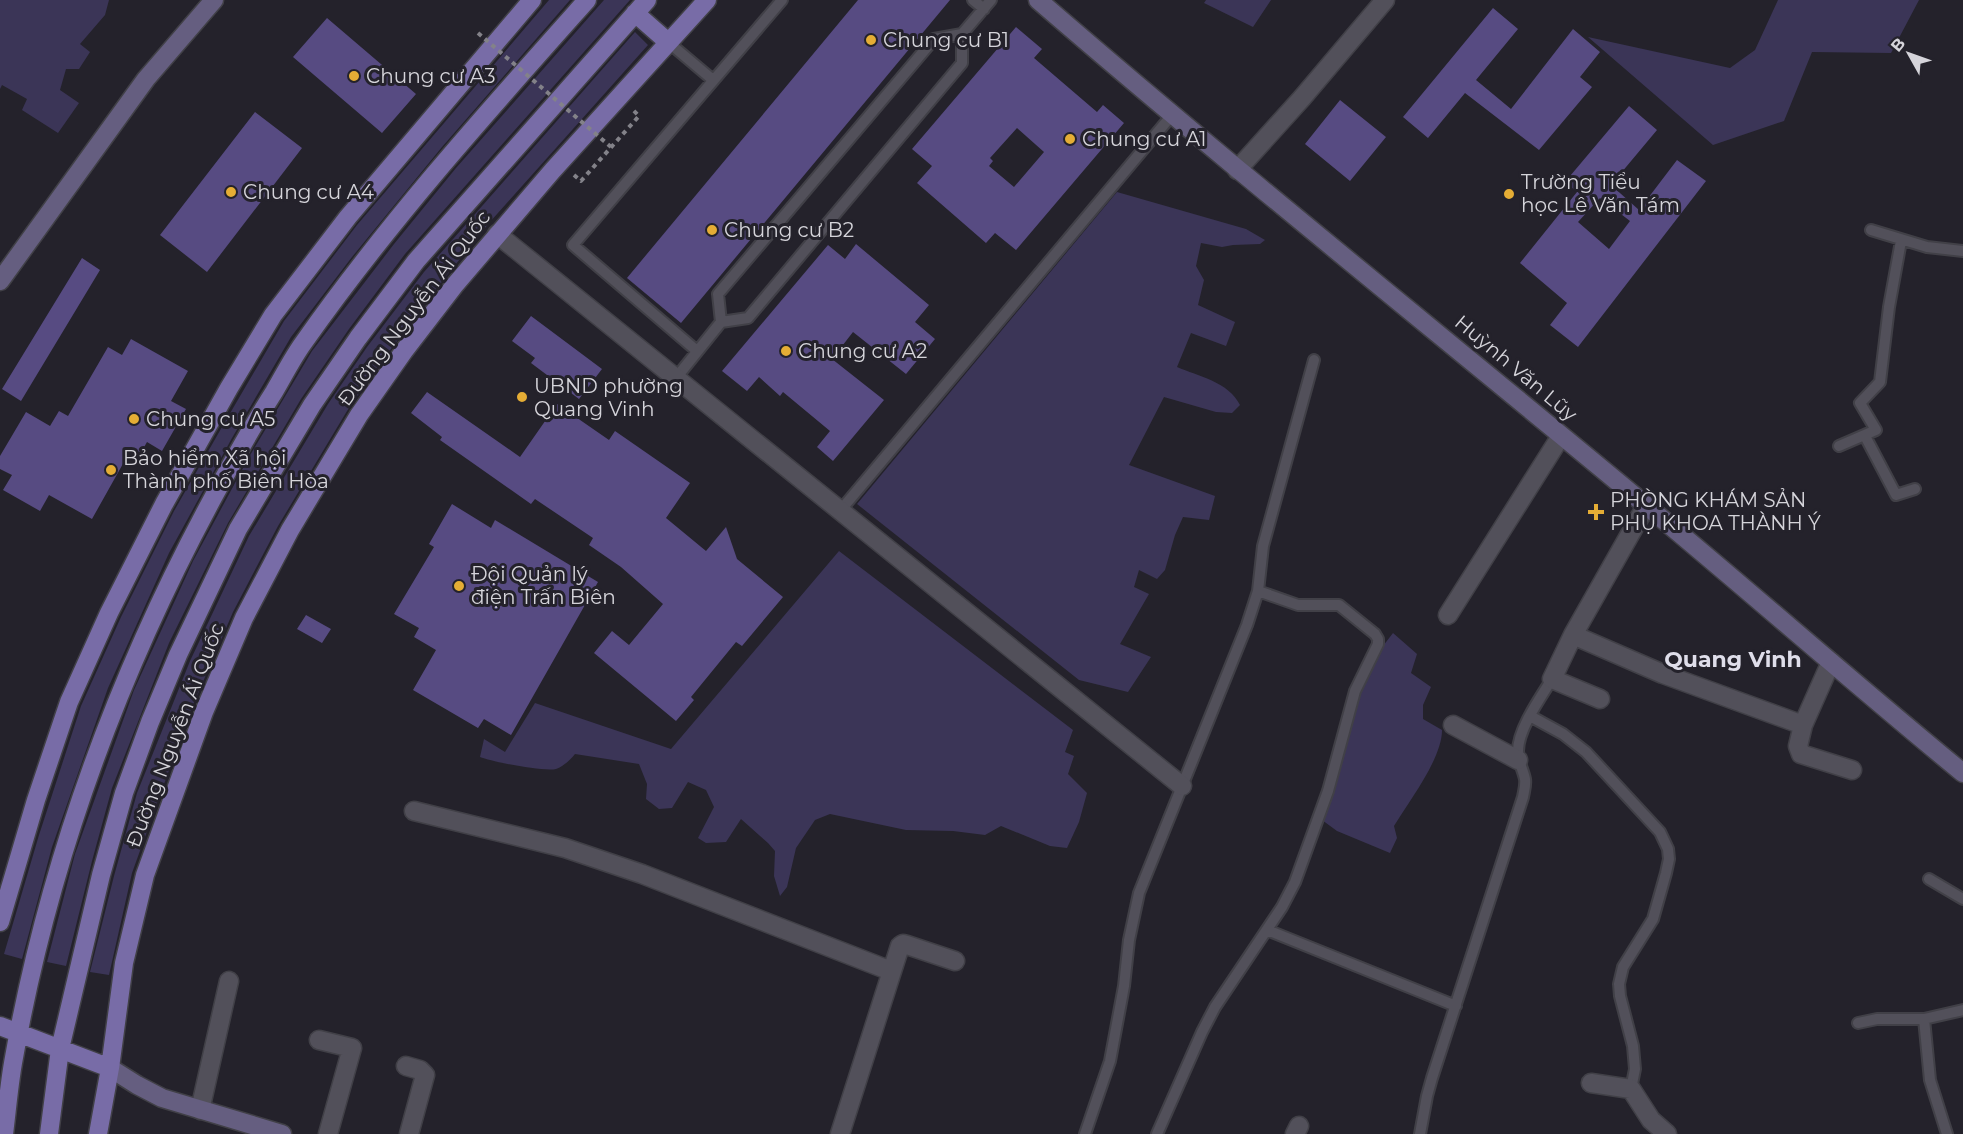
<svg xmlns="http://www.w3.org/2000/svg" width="1963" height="1134" font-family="Montserrat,sans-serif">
<rect width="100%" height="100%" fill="#24222b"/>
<path fill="#3b3557" d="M 0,0 L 109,0 L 105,15 L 80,44 L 90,52 L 79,69 L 66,69 L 60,90 L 79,103 L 58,133 L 22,110 L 27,99 L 2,85 L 0,89 Z
M 549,0 L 570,0 L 442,147 L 352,257 L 291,337 L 232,438 L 169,553 L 108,688 L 52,847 L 22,959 L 4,954 L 39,835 L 81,706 L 121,617 L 174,511 L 222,427 L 284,321 L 357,225 Z
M 604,0 L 630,0 L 405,254 L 349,329 L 301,399 L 228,523 L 169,643 L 112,788 L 92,861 L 66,966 L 47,962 L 75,854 L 134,690 L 193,561 L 249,457 L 312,351 L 394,244 L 456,168 Z
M 1206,0 L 1271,0 L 1253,27 L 1204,3 Z
M 1778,0 L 1919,0 L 1891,53 L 1812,52 L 1784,121 L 1713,145 L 1588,37 L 1730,68 L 1755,50 Z
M 635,32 L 648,45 L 489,223 L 447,275 L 375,370 L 347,411 L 278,526 L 233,612 L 190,712 L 132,873 L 109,975 L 90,972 L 114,876 L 137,793 L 190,661 L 249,536 L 328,404 L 367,347 L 424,272 Z
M 1117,192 L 1246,229 L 1265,240 L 1260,244 L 1233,245 L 1222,247 L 1201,243 L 1196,266 L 1204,280 L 1198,305 L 1235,322 L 1226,346 L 1191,333 L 1177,367 C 1198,376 1229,382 1240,405 L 1232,413 L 1216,412 L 1164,397 L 1129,465 L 1215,496 L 1209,520 L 1183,517 L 1175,535 L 1165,570 L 1157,579 L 1139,570 L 1134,587 L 1149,594 L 1120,644 L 1151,657 L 1128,692 L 1079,680 L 857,504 Z
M 839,551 L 1073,730 L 1065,752 L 1074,756 L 1068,774 L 1087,793 L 1079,822 L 1067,848 L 1050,846 L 1001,826 L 985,835 L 953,831 L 906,830 L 830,814 L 815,820 L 796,848 L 787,887 L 780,896 L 774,876 L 775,851 L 768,843 L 741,819 L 726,842 L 706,843 L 698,838 L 714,807 L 706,790 L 688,782 L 672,808 L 659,809 L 646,799 L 647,784 L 639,764 L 575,754 C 570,760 564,766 556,769 C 544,772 493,762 480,757 L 484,739 L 505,752 L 535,703 L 671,749 Z
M 1393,633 L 1417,654 L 1411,673 L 1431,687 L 1423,705 L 1423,719 L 1442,730 C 1442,759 1409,801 1394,826 L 1397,838 L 1390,853 L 1337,831 L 1322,820 L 1359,692 L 1383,646 Z"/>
<path fill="#574b82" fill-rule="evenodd" d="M 858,0 L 950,0 L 681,323 L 627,278 Z
M 1493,8 L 1518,29 L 1476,80 L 1511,109 L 1573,29 L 1600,52 L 1580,77 L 1592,87 L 1539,150 L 1465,93 L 1428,138 L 1403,117 Z
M 327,18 L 416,94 L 382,133 L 293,57 Z
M 1016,27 L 1042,49 L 1034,58 L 1097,112 L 1103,105 L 1124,123 L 1016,250 L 995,233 L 986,243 L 917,183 L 932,166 L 912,149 ZM 1017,128 L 1044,152 L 1014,187 L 989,166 L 993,161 L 990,158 Z
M 1340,100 L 1386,137 L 1350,181 L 1305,144 Z
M 1629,106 L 1657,130 L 1611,185 L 1639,210 L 1677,160 L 1706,181 L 1578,347 L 1550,325 L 1567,303 L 1520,263 L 1577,192 L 1565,182 ZM 1600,198 L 1630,221 L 1609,249 L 1578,222 Z
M 255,112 L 302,148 L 207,272 L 160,235 Z
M 856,244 L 929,305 L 915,322 L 935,339 L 906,374 L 853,332 L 832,359 L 884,400 L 833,461 L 817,447 L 830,431 L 783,392 L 780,396 L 759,377 L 747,391 L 722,371 L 828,245 L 845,259 Z
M 82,258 L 100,270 L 21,401 L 2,389 Z
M 531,316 L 602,369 L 579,399 L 531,363 L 535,358 L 512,341 Z
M 131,339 L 188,371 L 171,401 L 186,409 L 162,451 L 147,442 L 138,458 L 129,453 L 92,519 L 49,495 L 40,511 L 3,490 L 12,475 L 0,469 L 0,456 L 26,412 L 50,426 L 59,411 L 68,416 L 108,347 L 122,355 Z
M 427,392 L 520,457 L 557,404 L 609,440 L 615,431 L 690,483 L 666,518 L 706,551 L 726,527 L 737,559 L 783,597 L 742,646 L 736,642 L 691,697 L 694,700 L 676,721 L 594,653 L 612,631 L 629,645 L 663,604 L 621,567 L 589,545 L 593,538 L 535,499 L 531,504 L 440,440 L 442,437 L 411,413 Z
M 452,504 L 491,528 L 495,520 L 598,582 L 511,735 L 484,719 L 478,728 L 413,690 L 436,650 L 414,637 L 419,628 L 394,614 L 434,547 L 429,544 Z
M 306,615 L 331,629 L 322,643 L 297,629 Z"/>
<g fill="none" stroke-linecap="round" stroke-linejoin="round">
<defs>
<path id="lane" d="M 973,0 L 984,9
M 668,42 L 713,80
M 1871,230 L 1927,247 L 1963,251
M 721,322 L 718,294 L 934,39 L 962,34 L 991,0
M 697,351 L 573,245 L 782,0
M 676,378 L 721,322 L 748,318 L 962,63 L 962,34
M 1865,436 L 1896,495 L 1915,489
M 1839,446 L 1876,430 L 1860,403 L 1880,382 L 1889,307 L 1901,241
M 840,511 L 1172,115
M 1530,716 L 1563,734 L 1586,752 L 1660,832 L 1668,849 L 1669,859 L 1666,873 L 1653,919 L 1623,967 L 1619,984 L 1620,996 L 1633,1046 L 1635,1069 L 1631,1089
M 1929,879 L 1963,899
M 1267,930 L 1456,1006
M 1924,1019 L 1930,1080 L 1947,1134
M 1858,1023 L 1877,1019 L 1924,1019 L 1963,1010
M 1085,1134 L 1110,1061 L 1124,986 L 1129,940 L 1139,893 L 1247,625 L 1258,591 L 1263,546 L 1314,360
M 1157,1134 L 1202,1032 L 1215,1007 L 1282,907 L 1295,882 L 1328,791 L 1355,691 L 1378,644 L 1378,639 L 1375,634 L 1339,605 L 1298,605 L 1258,591
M 1420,1134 L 1427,1096 L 1432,1078 L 1523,797 C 1524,791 1526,785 1525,779 C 1523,769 1518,762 1518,751 C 1518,729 1541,697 1552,679"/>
<path id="street" d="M 1237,170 L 1302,98 L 1385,0
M 497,234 L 1182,786
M 1646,506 L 1573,635 L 1663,674 L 1803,725 L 1831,662
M 1448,615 L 1561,436
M 1573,635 L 1552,679 L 1600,699
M 1453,725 L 1518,760
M 1803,725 L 1798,746 L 1801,754 L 1852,770
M 414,811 L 565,848 L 642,874 L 891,971
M 319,1040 L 352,1048 L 328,1134
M 406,1066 L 420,1070 L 425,1075 L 409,1134
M 1591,1083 L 1631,1089 L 1651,1120 L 1667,1134
M 200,1110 L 229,981
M 840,1134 L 900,946 L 903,944 L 907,945 L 955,961
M 1295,1134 L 1299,1126"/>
<path id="secondary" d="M 1038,0 C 1238,173 1445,338 1648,507 C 1754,595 1857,686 1963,773
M 0,281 L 146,79 L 214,0
M 110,1068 L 137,1085 L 162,1098 L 282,1134"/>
<path id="primary" d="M 635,13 L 668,42
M 0,922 L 36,800 L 69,702 L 109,613 L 164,504 L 229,388 L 273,315 L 348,217 L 532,0
M 0,1026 L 110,1068
M 4,1134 C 7,1110 9,1086 13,1063 C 48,864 119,671 215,494 C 234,459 253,425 274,392 C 284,375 293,357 304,342 C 389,221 489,110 587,0
M 49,1134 L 60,1049 L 101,875 L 124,793 L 150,722 L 178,655 L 238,529 L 312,405 L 358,338 L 416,261 L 647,0
M 98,1134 L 110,1068 L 124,963 L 145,875 L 204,712 L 244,618 L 290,530 L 359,415 L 404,351 L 454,286 L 553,170 L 707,0"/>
</defs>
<use href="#lane" stroke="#414047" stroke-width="14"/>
<use href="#street" stroke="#414047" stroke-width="21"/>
<use href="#secondary" stroke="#414047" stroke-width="21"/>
<use href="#primary" stroke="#414047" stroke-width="21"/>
<path stroke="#838289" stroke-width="4" stroke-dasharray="4.5 4.5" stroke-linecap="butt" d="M 574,175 L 581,181 L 639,116 L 632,109"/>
<use href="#lane" stroke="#52505a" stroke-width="10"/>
<use href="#street" stroke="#52505a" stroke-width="18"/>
<use href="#secondary" stroke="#655e80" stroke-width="18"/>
<use href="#primary" stroke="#786ca7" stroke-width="18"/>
<path stroke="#838289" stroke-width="4" stroke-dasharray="4.5 4.5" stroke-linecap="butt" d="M 478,33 L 611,147"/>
</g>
<g fill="#e5ad35" stroke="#24222b" stroke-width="2">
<circle cx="871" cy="40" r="6"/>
<circle cx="354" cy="76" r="6"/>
<circle cx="1070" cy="139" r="6"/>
<circle cx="231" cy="192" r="6"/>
<circle cx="1509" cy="194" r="6"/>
<circle cx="712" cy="230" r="6"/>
<circle cx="786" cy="351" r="6"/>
<circle cx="522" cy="397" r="6"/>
<circle cx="134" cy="419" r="6"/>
<circle cx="111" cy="470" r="6"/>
<path d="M1593 503h6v6h6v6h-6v6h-6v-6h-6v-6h6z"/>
<circle cx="459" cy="586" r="6"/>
</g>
<g text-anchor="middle" stroke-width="6" stroke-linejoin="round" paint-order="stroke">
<g font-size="20" fill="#d5d4da" stroke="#24222b" text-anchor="start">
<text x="883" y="47">Chung cư B1</text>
<text x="366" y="83">Chung cư A3</text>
<text x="1082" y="146">Chung cư A1</text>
<text x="1521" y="189">Trường Tiểu<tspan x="1521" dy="23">học Lê Văn Tám</tspan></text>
<text x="243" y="199">Chung cư A4</text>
<text x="724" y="237">Chung cư B2</text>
<text x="798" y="358">Chung cư A2</text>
<text x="534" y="393">UBND phường<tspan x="534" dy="23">Quang Vinh</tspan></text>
<text x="146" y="426">Chung cư A5</text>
<text x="123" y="465">Bảo hiểm Xã hội<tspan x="123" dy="23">Thành phố Biên Hòa</tspan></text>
<text x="1610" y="507">PHÒNG KHÁM SẢN<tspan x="1610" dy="23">PHỤ KHOA THÀNH Ý</tspan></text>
<text x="471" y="581">Đội Quản lý<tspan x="471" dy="23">điện Trấn Biên</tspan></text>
</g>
<g font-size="20" fill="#d5d4da" stroke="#24222b">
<text transform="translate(414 308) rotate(-53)" y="7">Đường Nguyễn Ái Quốc</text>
<text transform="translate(1516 368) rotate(40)" y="7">Huỳnh Văn Lũy</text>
<text transform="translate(175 735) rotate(-69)" y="7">Đường Nguyễn Ái Quốc</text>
</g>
<g font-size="22" font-weight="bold" fill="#dfdeea" stroke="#24222b">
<text x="1733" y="667">Quang Vinh</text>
</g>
</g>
<g transform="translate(1909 54) rotate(310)" stroke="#24222b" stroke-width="4.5" paint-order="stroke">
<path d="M0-4.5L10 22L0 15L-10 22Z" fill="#d5d4da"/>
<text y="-9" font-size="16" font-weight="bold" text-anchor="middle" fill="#d5d4da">B</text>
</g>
</svg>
